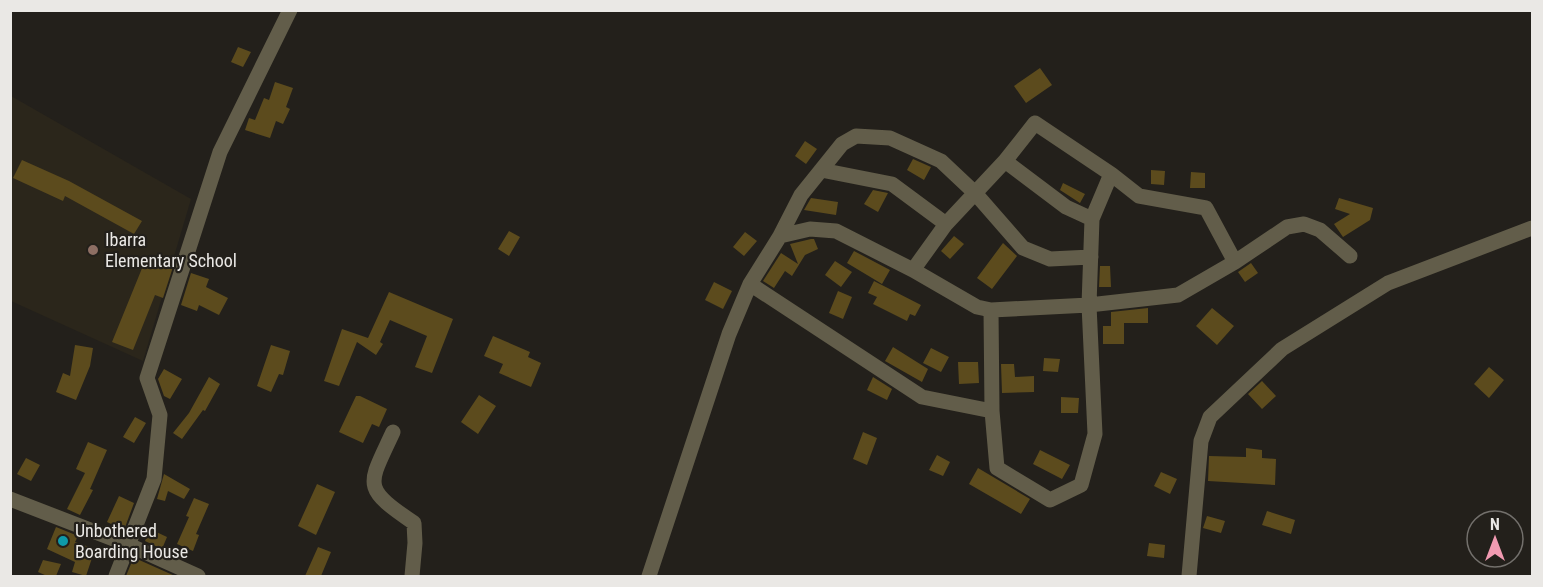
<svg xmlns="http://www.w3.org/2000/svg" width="1543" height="587" font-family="'Roboto Condensed',sans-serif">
<rect width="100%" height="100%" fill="#23201b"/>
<path fill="#2b261b" d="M 11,96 L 191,199 L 143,361 L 11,301 Z"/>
<path fill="#5c4b1d" d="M 238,47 L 251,52 L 243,67 L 231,62 Z
M 1040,68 L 1052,85 L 1026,103 L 1014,86 Z
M 275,82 L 293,88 L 286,107 L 290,109 L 283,124 L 276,121 L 270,138 L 245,130 L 249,118 L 255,120 L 264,98 L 269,100 Z
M 805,141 L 817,149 L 806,164 L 795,156 Z
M 913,159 L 931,167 L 924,180 L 907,170 Z
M 22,160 L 69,181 L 142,221 L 134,234 L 65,196 L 63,201 L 13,178 Z
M 1151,170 L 1165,171 L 1164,185 L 1151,184 Z
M 1191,172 L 1205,173 L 1205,188 L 1190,188 Z
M 1063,183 L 1085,194 L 1080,203 L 1060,190 Z
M 873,190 L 888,193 L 878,212 L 864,204 Z
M 811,198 L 838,202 L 836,215 L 804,210 Z
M 1339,198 L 1373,208 L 1370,220 L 1343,237 L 1334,224 L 1350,214 L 1335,209 Z
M 509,231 L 520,237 L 509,256 L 498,249 Z
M 745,232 L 757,241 L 744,256 L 733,247 Z
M 954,236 L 964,244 L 950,259 L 941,251 Z
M 811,239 L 814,239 L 818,249 L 805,255 L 792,276 L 785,271 L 774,288 L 763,281 L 781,253 L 798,264 L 790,244 Z
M 1003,243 L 1017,256 L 992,289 L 977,278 Z
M 854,251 L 890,270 L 882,284 L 847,263 Z
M 147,256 L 173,267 L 163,298 L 155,295 L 133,350 L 112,342 Z
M 835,261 L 852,272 L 841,287 L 825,275 Z
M 1251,263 L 1258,273 L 1245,282 L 1238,272 Z
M 1100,266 L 1110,266 L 1111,287 L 1099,287 Z
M 191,273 L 209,279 L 206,287 L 228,298 L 219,315 L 199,305 L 197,311 L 181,305 Z
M 874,281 L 921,305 L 915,316 L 910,314 L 907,321 L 873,304 L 877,297 L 868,293 Z
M 714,282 L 732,291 L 723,309 L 705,300 Z
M 838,291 L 852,297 L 843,319 L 829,313 Z
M 389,292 L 453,319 L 432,373 L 415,367 L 427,336 L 390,320 L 380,342 L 383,344 L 376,355 L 357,342 L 339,386 L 324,381 L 342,329 L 368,338 Z
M 1148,308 L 1148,323 L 1124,323 L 1124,344 L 1103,344 L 1103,326 L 1111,326 L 1111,312 Z
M 1212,308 L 1234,326 L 1217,345 L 1196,326 Z
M 493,336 L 530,352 L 528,357 L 541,363 L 531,387 L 499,373 L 503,364 L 484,356 Z
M 75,345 L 93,348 L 90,366 L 76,400 L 56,392 L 63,373 L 70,376 Z
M 271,345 L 290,351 L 283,375 L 279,374 L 271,392 L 257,386 Z
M 893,347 L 928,369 L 922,382 L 885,361 Z
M 931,348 L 949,357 L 941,372 L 923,363 Z
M 1044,358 L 1060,359 L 1058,372 L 1043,371 Z
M 958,362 L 978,362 L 979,383 L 959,384 Z
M 1001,364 L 1014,364 L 1015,377 L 1034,376 L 1034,392 L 1002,393 Z
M 1489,367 L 1504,380 L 1489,398 L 1474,384 Z
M 164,369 L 182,379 L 170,399 L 164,396 L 158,379 Z
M 209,377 L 220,384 L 205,411 L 203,410 L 182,439 L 173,433 L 189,413 Z
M 873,377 L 892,389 L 887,400 L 867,390 Z
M 1262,381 L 1276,396 L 1262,409 L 1248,394 Z
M 479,395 L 496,406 L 478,434 L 461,422 Z
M 356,396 L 360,396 L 387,409 L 379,427 L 372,424 L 363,443 L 339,432 Z
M 1061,397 L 1079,398 L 1078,413 L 1061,413 Z
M 135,417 L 146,423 L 134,443 L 123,437 Z
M 863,432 L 877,438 L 867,465 L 853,459 Z
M 88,442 L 107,450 L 90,489 L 93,490 L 80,515 L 67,509 L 85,473 L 76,469 Z
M 1246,448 L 1262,450 L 1262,458 L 1276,459 L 1275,485 L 1208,481 L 1209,456 L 1246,457 Z
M 1040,450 L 1070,465 L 1062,479 L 1033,464 Z
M 937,455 L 950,462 L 943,476 L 929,470 Z
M 26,458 L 40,465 L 31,481 L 17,474 Z
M 978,468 L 1030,499 L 1021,514 L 969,484 Z
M 1161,472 L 1177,479 L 1170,494 L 1154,486 Z
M 164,474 L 190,489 L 184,499 L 168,491 L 165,501 L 157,499 Z
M 317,484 L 335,492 L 316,535 L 298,526 Z
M 119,496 L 134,503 L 124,530 L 107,522 Z
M 194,498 L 209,504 L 196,534 L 199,535 L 193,551 L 177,544 L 189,517 L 186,516 Z
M 1267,511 L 1295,520 L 1291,534 L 1262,525 Z
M 1207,516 L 1225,521 L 1221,533 L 1203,528 Z
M 56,527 L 78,536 L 75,542 L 95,549 L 86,576 L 72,572 L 75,562 L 47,549 Z
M 150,529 L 167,537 L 162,549 L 145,541 Z
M 1149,543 L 1165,545 L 1164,558 L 1147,556 Z
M 318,547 L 331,552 L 321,576 L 305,576 Z
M 133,559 L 136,561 L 137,559 L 175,576 L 126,576 Z
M 43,560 L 61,564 L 56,576 L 47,576 L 38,572 Z"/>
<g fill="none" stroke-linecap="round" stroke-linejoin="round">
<path stroke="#625d4a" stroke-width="15" d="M 1005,161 L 1066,207 L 1092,219
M 821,170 L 892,184 L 946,224
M 1111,174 L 1139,196 L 1206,208 L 1235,262
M 780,236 L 801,195 L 842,144 L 856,136 L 890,138 L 941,161 L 975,193 L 1023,248 L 1050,259 L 1091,257
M 750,284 L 922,397 L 992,411 L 997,468 L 1050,500 L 1081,485 L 1095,434 L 1089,305 L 1092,219 L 1111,174 L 1035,123 L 1005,161 L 946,224 L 913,270
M 991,310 L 992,411
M 393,432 C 368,486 361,487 414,523 L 415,543 L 412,576
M 10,499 L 129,545 L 198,576
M 116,576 L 154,479 L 160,415 L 147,378 L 220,152 L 290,10
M 649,576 L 729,334 L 750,284 L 780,236 L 810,229 L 836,231 L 913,270 L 977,307 L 991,310 L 1089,305 L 1178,295 L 1235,262 L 1287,227 L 1304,224 L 1320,230 L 1350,256
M 1189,576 L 1201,441 L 1210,417 L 1282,349 L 1388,283 L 1532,228"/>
</g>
<circle fill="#8d6e63" stroke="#23201b" stroke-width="2" cx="93" cy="250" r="6"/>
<circle fill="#0f9aa8" stroke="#23201b" stroke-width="2" cx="63" cy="541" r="6"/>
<g text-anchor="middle" stroke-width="4.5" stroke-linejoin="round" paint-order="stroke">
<g font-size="18" fill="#eae8e5" stroke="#23201b" text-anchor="start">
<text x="105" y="246">Ibarra<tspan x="105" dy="21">Elementary School</tspan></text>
<text x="75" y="537">Unbothered<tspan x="75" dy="21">Boarding House</tspan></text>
</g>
</g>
<rect width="1543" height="587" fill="none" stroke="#eae8e5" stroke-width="24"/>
<g transform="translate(1495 539)"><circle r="28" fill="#23201b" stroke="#73706c" stroke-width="1.5"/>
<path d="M0-4.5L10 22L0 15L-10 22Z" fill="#f19ab1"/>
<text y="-9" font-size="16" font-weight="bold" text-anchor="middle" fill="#eae8e5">N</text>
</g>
</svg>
